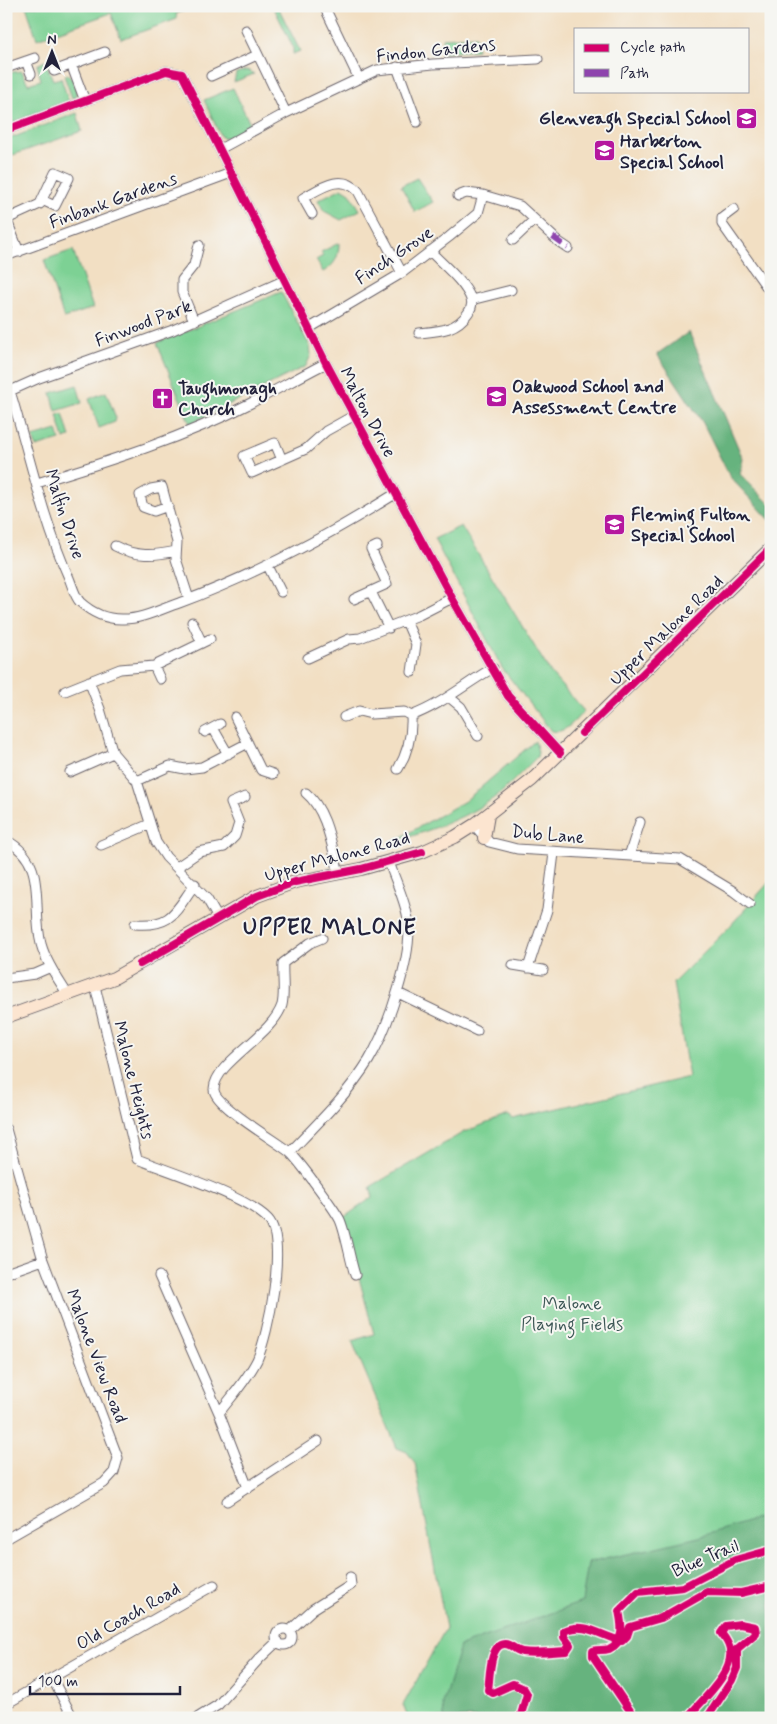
<svg xmlns="http://www.w3.org/2000/svg" width="777" height="1724" font-family="Mynerve,sans-serif">
<rect width="100%" height="100%" fill="#f6f6f2"/>
<filter id="ink" filterUnits="userSpaceOnUse"><feTurbulence type="fractalNoise" baseFrequency=".02" numOctaves="2"/><feDisplacementMap in="SourceGraphic" scale="10" xChannelSelector="R" yChannelSelector="G"/><feConvolveMatrix kernelMatrix="1 2 1 2 8 2 1 2 1" color-interpolation-filters="sRGB"/></filter>
<filter id="wash" filterUnits="userSpaceOnUse"><feTurbulence type="fractalNoise" baseFrequency=".0096" numOctaves="4" result="noise"/><feDisplacementMap in="SourceGraphic" scale="20" xChannelSelector="R" yChannelSelector="G"/><feGaussianBlur stdDeviation="1.12" result="paint"/><feColorMatrix in="noise" values="0 0 0 0 0 0 0 0 0 0 0 0 0 0 0 0 0 1.4 0 .05"/><feComposite in="paint" operator="in"/></filter>
<g filter="url(#wash)">
<rect width="100%" height="100%" fill="#f2dfc3"/>
<path fill="#7dd194" stroke="#507a68" d="M 26,6 L 195,6 L 176,14 L 177,19 L 121,39 L 111,13 L 37,39 Z
M 273,6 L 280,6 L 278,7 L 300,51 L 293,54 L 293,47 Z
M 476,36 L 477,50 L 443,53 L 442,38 Z
M 45,61 L 53,80 L 61,78 L 69,102 L 12,123 L 7,122 L 6,73 L 22,71 L 28,84 L 41,80 L 37,65 Z
M 247,70 L 254,74 L 234,82 L 236,73 Z
M 67,74 C 74,78 77,89 76,97 L 72,98 L 64,76 Z
M 233,88 L 251,126 L 227,138 L 221,137 L 204,100 Z
M 77,113 L 82,131 L 10,156 L 6,164 L 6,140 Z
M 417,178 L 433,202 L 415,212 L 401,186 Z
M 342,188 L 350,193 L 360,210 L 341,220 L 324,211 L 318,200 Z
M 339,243 C 339,257 335,265 323,272 L 316,260 L 323,256 L 321,252 Z
M 73,250 L 93,308 L 64,318 L 44,260 Z
M 281,292 L 310,346 L 311,355 L 306,366 L 190,424 L 157,343 Z
M 77,385 L 82,403 L 56,411 L 51,393 Z
M 106,392 L 116,418 L 115,422 L 99,428 L 89,399 Z
M 63,413 L 70,437 L 64,439 L 57,415 Z
M 57,430 L 60,440 L 36,447 L 33,437 Z
M 461,526 L 552,675 L 584,711 C 574,721 566,734 551,731 L 502,668 L 434,539 Z
M 535,741 L 538,752 L 537,757 C 526,768 515,779 504,790 C 471,818 429,830 389,844 L 465,801 Z
M 771,880 L 771,1718 L 408,1718 L 403,1705 L 446,1628 L 415,1463 L 407,1452 L 397,1448 L 352,1341 L 374,1334 L 343,1218 L 373,1197 L 370,1187 L 464,1132 L 508,1115 L 513,1119 L 689,1077 L 673,983 L 730,926 Z"/>
<path fill="#66b37e" stroke="#446a5c" d="M 689,332 L 743,459 L 740,474 L 771,505 L 771,521 L 730,477 L 703,423 L 657,354 Z
M 766,1516 L 771,1516 L 771,1718 L 444,1718 L 443,1703 L 460,1646 L 582,1602 L 588,1563 L 699,1537 Z"/>
</g>
<g filter="url(#ink)">
<g fill="none" stroke-linecap="round" stroke-linejoin="round">
<defs>
<path id="street" d="M 324,6 L 359,79
M 246,30 L 286,113
M 26,61 L 31,74
M 71,64 L 85,101
M 397,67 L 417,122
M 6,68 L 35,58
M 54,71 L 105,52
M 211,76 L 257,55
M 6,130 L 166,71 L 182,74 L 326,363 L 452,598 L 508,696 L 560,753
M 220,149 L 286,113 L 377,70 L 433,64 L 538,59
M 458,196 L 466,193 L 483,195 L 520,206 L 559,242 L 568,248
M 734,209 L 722,218 L 722,224 L 771,293
M 312,214 L 303,198 C 321,188 341,173 358,191 L 402,273
M 6,218 L 19,252
M 7,219 L 40,204 L 55,172 L 69,178 L 55,206 L 42,200
M 513,240 L 534,220
M 6,256 L 231,173
M 471,300 L 511,290
M 194,321 L 182,292 L 182,280 L 194,265 L 199,245
M 308,329 L 402,273 L 449,237 L 478,213 L 483,195
M 419,333 C 438,331 456,331 468,313 C 471,309 473,305 471,299 C 464,281 443,265 430,251
M 6,386 L 10,391 C 29,453 42,518 69,578 C 72,585 75,597 80,602 C 91,612 106,619 121,619 C 141,620 161,609 179,603 C 255,575 326,537 395,494
M 10,391 L 39,378 L 173,330 L 285,280
M 282,460 L 275,443 L 244,456 L 252,473 L 306,449 L 326,431 L 353,416
M 37,483 C 110,461 183,438 251,403 C 276,390 301,376 326,363
M 168,506 L 154,511 L 143,507 L 140,495 L 151,489 L 162,487 L 177,542 L 176,559 L 189,599
M 115,546 C 136,557 154,556 176,551
M 268,566 L 281,592
M 371,592 L 389,628
M 354,599 L 387,584 L 371,549 L 377,546
M 406,621 L 416,644 L 412,672
M 192,622 L 202,643
M 308,658 L 349,639 L 360,638 L 419,615 L 452,598
M 154,666 L 160,679
M 89,681 L 100,709 L 113,753 L 137,781 L 156,842 L 166,857 L 207,899 L 218,918
M 65,691 L 120,669 L 154,666 L 210,639
M 449,697 L 461,707 L 478,736
M 235,717 L 261,770 L 273,774
M 344,717 L 359,711 L 371,714 L 404,712 L 411,716 C 441,705 465,684 493,668
M 213,728 L 228,754
M 205,732 L 220,724
M 398,769 C 408,752 412,735 411,716
M 70,772 L 113,753
M 137,781 L 170,766 L 185,769 L 202,767 L 248,743
M 306,793 C 327,810 332,848 339,873
M 474,825 L 489,842 L 517,849 L 680,859 L 733,891 L 750,904
M 6,840 C 49,863 31,904 41,944 C 46,962 58,979 68,995
M 101,845 L 150,824
M 629,856 L 640,822
M 177,867 L 199,852 L 224,847 L 235,836 L 239,823 L 231,803 L 245,797
M 135,924 C 173,927 175,911 195,884
M 322,938 L 310,943 L 283,963 C 282,976 285,992 282,1005 C 272,1036 215,1062 214,1089 C 213,1104 274,1140 288,1151 C 296,1156 335,1210 340,1220 C 346,1234 350,1260 355,1275
M 513,965 L 543,970
M 528,968 L 547,910 L 554,853
M 6,978 L 35,974 L 51,967
M 95,986 L 137,1159 C 170,1172 246,1196 268,1219 C 288,1240 268,1336 257,1360 C 247,1380 232,1396 219,1413
M 398,993 L 477,1031
M 6,1129 L 43,1260 L 118,1458 L 114,1472 L 104,1483 L 6,1539
M 290,1152 C 318,1123 348,1094 369,1060 C 387,1030 414,954 408,919 C 405,900 395,880 389,862
M 6,1273 L 43,1260
M 159,1276 L 219,1413 L 248,1488
M 227,1501 L 318,1441
M276 1637a8 8 0 1 1 16 0a8 8 0 1 1-16 0Z
M 289,1631 L 313,1609 L 351,1585 L 350,1577
M 52,1678 L 73,1718
M 6,1704 L 214,1585
M 197,1718 L 218,1705 L 259,1659 L 278,1641"/>
<path id="secondary" d="M 484,838 L 488,815
M 6,1017 L 114,978 L 257,896 L 295,882 L 361,869 L 422,852 L 455,837 L 474,825 L 532,780 L 771,548"/>
</defs>
<use href="#street" stroke="#6b646b" stroke-width="11"/>
<use href="#secondary" stroke="#6b646b" stroke-width="14"/>
<use href="#street" stroke="#fff" stroke-width="9"/>
<use href="#secondary" stroke="#fce5d0" stroke-width="12"/>
<path stroke="#8e44ad" stroke-width="6" stroke-dasharray="12 6" stroke-linecap="butt" d="M 553,237 L 568,248"/>
<defs>
<path id="cycleway" d="M 6,130 L 166,71 L 182,74 L 326,363 L 452,598 L 508,696 L 560,753
M 582,733 L 771,548
M 140,964 L 257,896 L 295,882 L 361,869 L 422,852
M 520,1718 L 527,1694 L 524,1689 L 513,1684 L 493,1693 L 488,1690 C 490,1679 489,1645 504,1644 C 511,1643 515,1651 522,1652 C 535,1654 552,1652 566,1651 L 570,1645 L 564,1637 L 564,1631 C 585,1621 602,1637 622,1641 L 627,1636 L 630,1627 L 661,1618 L 707,1592 L 741,1593 L 771,1586
M 635,1718 L 593,1656 L 593,1651 C 598,1649 603,1651 609,1649 C 625,1642 622,1625 619,1611 L 638,1592 L 683,1587 L 735,1560 L 771,1550
M 687,1718 C 701,1701 734,1673 730,1650 C 729,1644 725,1638 721,1633 L 726,1626 L 740,1624 L 755,1627 L 756,1633 L 737,1649 L 737,1668 L 732,1680 L 707,1718"/>
</defs>
<use href="#cycleway" stroke="#f6f6f2" stroke-width="11"/>
<use href="#cycleway" stroke="#d6006c" stroke-width="8"/>
</g>
</g>
<defs>
<symbol id="school-square" viewBox="-11 -11 22 22"><rect x="-9" y="-9" width="18" height="18" rx="4" fill="#b5179e" stroke="#f6f6f2"/><path d="M0-5L7-2L0 1L-7-2ZM-4 1L0 2.5L4 1V4Q0 6-4 4Z" fill="#fff"/></symbol>
<symbol id="church-square" viewBox="-11 -11 22 22"><rect x="-9" y="-9" width="18" height="18" rx="4" fill="#b5179e" stroke="#f6f6f2"/><path d="M-1.2-6h2.4v3.5h3.3v2.4h-3.3V6h-2.4V-.1h-3.3v-2.4h3.3Z" fill="#fff"/></symbol>
</defs>
<g fill-rule="evenodd">
<use href="#school-square" x="734" y="106" width="25" height="25"/>
<use href="#school-square" x="592" y="138" width="25" height="25"/>
<use href="#school-square" x="484" y="384" width="25" height="25"/>
<use href="#church-square" x="150" y="386" width="25" height="25"/>
<use href="#school-square" x="602" y="512" width="25" height="25"/>
</g>
<g text-anchor="middle" stroke-width="4" stroke-linejoin="round" paint-order="stroke">
<g font-size="18" fill="#22223b" stroke="#f6f6f2">
<text transform="translate(436 50) rotate(-6)" y="6">Findon Gardens</text>
<text transform="translate(113 200) rotate(-20)" y="6">Finbank Gardens</text>
<text transform="translate(394 255) rotate(-34)" y="6">Finch Grove</text>
<text transform="translate(143 323) rotate(-21)" y="6">Finwood Park</text>
<text transform="translate(368 412) rotate(62)" y="6">Malton Drive</text>
<text transform="translate(65 514) rotate(72)" y="6">Malfin Drive</text>
<text transform="translate(666 630) rotate(-44)" y="6">Upper Malone Road</text>
<text transform="translate(548 834) rotate(5)" y="6">Dub Lane</text>
<text transform="translate(337 856) rotate(-15)" y="6">Upper Malone Road</text>
<text transform="translate(134 1080) rotate(76)" y="6">Malone Heights</text>
<text transform="translate(97 1356) rotate(69)" y="6">Malone View Road</text>
<text transform="translate(705 1558) rotate(-23)" y="6">Blue Trail</text>
<text transform="translate(128 1616) rotate(-30)" y="6">Old Coach Road</text>
</g>
<g font-size="18" font-weight="bold" fill="#22223b" stroke="#f6f6f2" text-anchor="start">
<text x="731" y="124" text-anchor="end">Glenveagh Special School</text>
<text x="620" y="147">Harberton<tspan x="620" dy="21">Special School</tspan></text>
<text x="512" y="392">Oakwood School and<tspan x="512" dy="21">Assessment Centre</tspan></text>
<text x="178" y="394">Taughmonagh<tspan x="178" dy="21">Church</tspan></text>
<text x="631" y="520">Fleming Fulton<tspan x="631" dy="21">Special School</tspan></text>
</g>
<g font-size="18" fill="#3d5756" stroke="#f6f6f2">
<text x="572" y="1309">Malone<tspan x="572" dy="21">Playing Fields</tspan></text>
</g>
<g font-size="22" font-weight="bold" letter-spacing="1" fill="#22223b" stroke="#f6f6f2">
<text x="330" y="934">UPPER MALONE</text>
</g>
</g>
<rect width="777" height="1724" fill="none" stroke="#f6f6f2" stroke-width="25"/>
<rect x="574" y="28" width="175" height="65" fill="#f6f6f2" stroke="#a1a1a9"/>
<rect x="584" y="44" width="25" height="8" fill="#d6006c" stroke="#a1a1a9"/>
<text x="620" y="52" font-size="15" fill="#22223b">Cycle path</text>
<rect x="584" y="69" width="25" height="8" fill="#8e44ad" stroke="#a1a1a9"/>
<text x="620" y="78" font-size="15" fill="#22223b">Path</text>
<g transform="translate(52 52)" stroke="#f6f6f2" stroke-width="4" paint-order="stroke">
<path d="M0-4L9 19L0 12L-9 19Z" fill="#22223b"/>
<text y="-8" font-size="14" font-weight="bold" text-anchor="middle" fill="#22223b">N</text>
</g>
<path d="M30 1686v8h150v-8" fill="none" stroke="#22223b" stroke-width="2.5"/>
<text x="38" y="1686" font-size="15" fill="#22223b" stroke="#f6f6f2" stroke-width="4" paint-order="stroke">100 m</text>
</svg>
